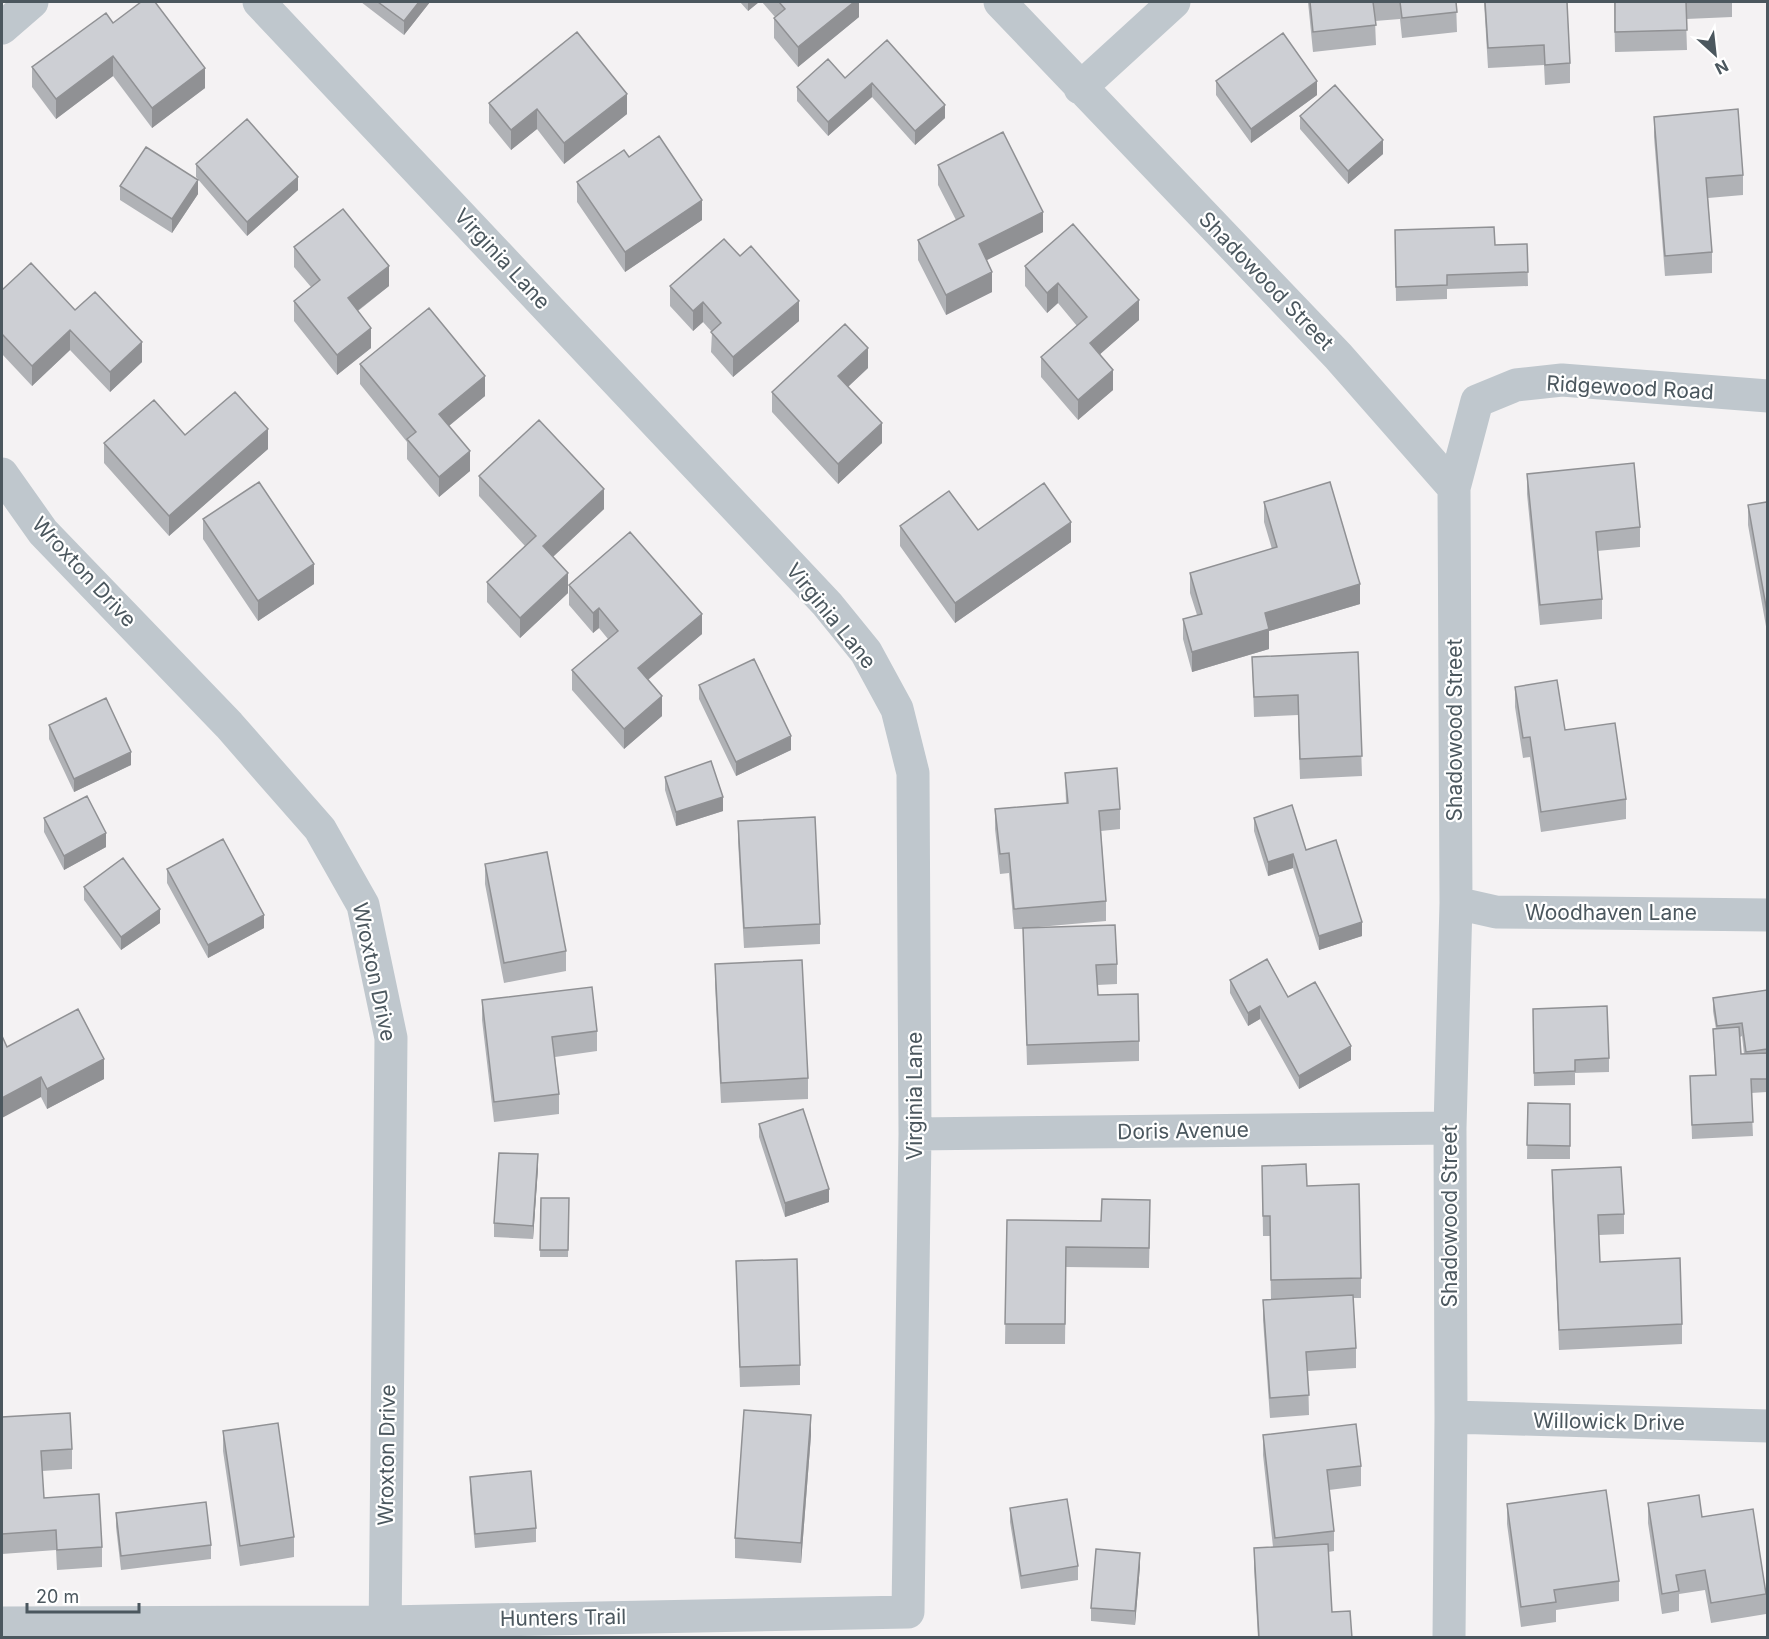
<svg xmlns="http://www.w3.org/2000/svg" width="1769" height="1639" font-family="Inter,sans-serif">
<rect width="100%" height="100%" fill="#f4f2f3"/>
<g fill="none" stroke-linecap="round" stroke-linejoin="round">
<path stroke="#bfc7cd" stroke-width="33" d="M 1000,2 L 1338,356 L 1454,488 L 1456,903 L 1450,1128 L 1451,1417 L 1449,1638
M 2,28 L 32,2
M 1080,88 L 1174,2
M 2,474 L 43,532 L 229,725 L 320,829 L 363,905 L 391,1038 L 385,1638
M 1454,488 L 1477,401 L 1516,385 L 1562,380 L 1768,396
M 1456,903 L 1496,912 L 1768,915
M 915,1134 L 1450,1128
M 1451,1417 L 1768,1426
M 2,1623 L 385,1622 L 908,1612 L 915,1134 L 913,773 L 897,709 L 866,652 L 827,604 L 259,2"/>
</g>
<path fill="#b0b2b6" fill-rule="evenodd" d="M 361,2 L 430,2 L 404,35 Z
M 740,2 L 759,2 L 748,11 Z
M 762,2 L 859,2 L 859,17 L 798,67 L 774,38 L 774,18 L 775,17 Z
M 1308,2 L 1456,2 L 1457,32 L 1402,38 L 1400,19 L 1375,21 L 1376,45 L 1313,52 Z
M 1484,2 L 1567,2 L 1570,63 L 1570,83 L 1545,85 L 1544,65 L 1488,68 Z
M 1614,2 L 1732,2 L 1732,17 L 1686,19 L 1687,50 L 1615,52 Z
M 113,23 L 205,88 L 152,128 L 113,76 L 56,119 L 32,87 L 32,67 Z
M 887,40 L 945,118 L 915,145 L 872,97 L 828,136 L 797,101 L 797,87 L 845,78 Z
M 1216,81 L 1317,95 L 1251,143 L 1216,95 Z
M 489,103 L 627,114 L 564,164 L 537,129 L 511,150 L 489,123 Z
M 1300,116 L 1383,154 L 1348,184 L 1300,129 Z
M 1654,117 L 1743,175 L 1743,195 L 1708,198 L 1712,252 L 1712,273 L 1665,276 L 1654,137 Z
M 629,157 L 702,220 L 625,272 L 577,202 L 577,182 Z
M 196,164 L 298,190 L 247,236 L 196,177 Z
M 938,165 L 1043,232 L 987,260 L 992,292 L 946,315 L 918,260 L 918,240 L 956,220 L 938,185 Z
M 120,186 L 198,194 L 172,233 L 120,200 Z
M 1395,230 L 1495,245 L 1527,244 L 1528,286 L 1447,289 L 1447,299 L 1396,301 Z
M 294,247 L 389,286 L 358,311 L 371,348 L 337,375 L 294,321 L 294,301 L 311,287 L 294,267 Z
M 1025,266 L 1139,320 L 1100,354 L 1113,390 L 1078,420 L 1041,377 L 1041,357 L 1077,326 L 1058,303 L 1047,313 L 1025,286 Z
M 670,286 L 799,321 L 733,377 L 711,352 L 712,332 L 703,322 L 693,331 L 670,306 Z
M 2,290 L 75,310 L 142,362 L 110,392 L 70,350 L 32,386 L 2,354 Z
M 360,364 L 485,396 L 449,426 L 470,471 L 439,497 L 407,459 L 407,442 L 360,384 Z
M 868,368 L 848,387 L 882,443 L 838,484 L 772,412 L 772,392 Z
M 185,435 L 268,449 L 169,536 L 104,463 L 104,443 Z
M 1527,474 L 1640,527 L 1640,547 L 1597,551 L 1602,599 L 1602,619 L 1540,625 L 1527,494 Z
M 479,476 L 604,509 L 553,557 L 568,593 L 520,638 L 487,602 L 487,582 L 525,546 L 479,496 Z
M 1264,502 L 1360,604 L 1269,631 L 1269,649 L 1192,672 L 1183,639 L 1183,619 L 1197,615 L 1190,593 L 1190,573 L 1272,549 L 1264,522 Z
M 1767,502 L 1767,632 L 1748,525 L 1748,505 Z
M 203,519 L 314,584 L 258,621 L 203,539 Z
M 900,526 L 978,530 L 1071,542 L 955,623 L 900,546 Z
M 569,585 L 702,634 L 648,680 L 662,716 L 624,749 L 572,690 L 572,670 L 608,639 L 599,628 L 593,633 L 569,605 Z
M 1358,652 L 1362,776 L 1300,779 L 1298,715 L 1254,717 L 1252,657 Z
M 699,685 L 791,750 L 736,776 L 699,699 Z
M 1515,687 L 1565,730 L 1626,799 L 1626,819 L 1541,832 L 1530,757 L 1523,758 L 1515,707 Z
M 49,725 L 131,765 L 74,792 L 49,739 Z
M 1065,773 L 1120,809 L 1120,829 L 1101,831 L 1106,901 L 1106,921 L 1027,928 L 1117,964 L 1117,984 L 1097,985 L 1098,995 L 1139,1041 L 1139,1061 L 1027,1065 L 1023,929 L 1014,929 L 1009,873 L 1000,874 L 995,829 L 995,809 L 1066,803 Z
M 665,777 L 723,811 L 676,826 L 665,790 Z
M 44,818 L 106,847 L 64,870 L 44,832 Z
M 1254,818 L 1306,850 L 1362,936 L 1319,950 L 1293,868 L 1268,876 L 1254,831 Z
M 738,821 L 820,924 L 820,944 L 744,948 L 738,841 Z
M 485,864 L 566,951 L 566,971 L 504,983 L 485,884 Z
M 167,869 L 264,928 L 208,958 L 167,883 Z
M 84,887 L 160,923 L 121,950 L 84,900 Z
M 715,964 L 808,1078 L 808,1099 L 721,1103 L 715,984 Z
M 1230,980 L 1288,997 L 1351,1060 L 1299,1089 L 1260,1019 L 1248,1026 L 1230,993 Z
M 1767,990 L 1767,1092 L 1751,1093 L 1753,1136 L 1692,1139 L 1690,1076 L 1715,1075 L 1713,1029 L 1716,1029 L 1713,1011 L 1713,998 ZM 1742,1036 L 1744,1054 L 1741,1054 L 1740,1037 Z
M 482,1000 L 597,1031 L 597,1051 L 555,1057 L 559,1094 L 559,1114 L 494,1122 L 482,1020 Z
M 1533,1023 L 1609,1058 L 1609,1072 L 1575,1073 L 1575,1085 L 1534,1086 Z
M 7,1047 L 104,1079 L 47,1109 L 41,1097 Z
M 1528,1103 L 1570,1104 L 1570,1159 L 1527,1159 Z
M 759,1124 L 829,1202 L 785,1217 L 759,1137 Z
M 1262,1166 L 1307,1186 L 1361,1278 L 1361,1298 L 1353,1298 L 1356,1348 L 1356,1368 L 1308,1371 L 1309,1415 L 1270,1418 L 1263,1320 L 1263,1300 L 1271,1300 L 1270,1236 L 1263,1236 Z
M 538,1168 L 533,1239 L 494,1237 L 494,1223 Z
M 1552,1170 L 1624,1214 L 1624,1234 L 1599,1235 L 1600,1262 L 1682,1324 L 1682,1344 L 1559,1350 L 1552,1190 Z
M 541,1198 L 569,1198 L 568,1257 L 540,1257 Z
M 1007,1220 L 1101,1221 L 1150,1220 L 1149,1268 L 1066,1267 L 1065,1344 L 1005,1344 Z
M 736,1261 L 800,1365 L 800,1385 L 740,1387 Z
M 2,1417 L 72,1449 L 72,1469 L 42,1471 L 44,1498 L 102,1547 L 102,1567 L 57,1570 L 56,1550 L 2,1554 Z
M 223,1431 L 294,1537 L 294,1557 L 240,1566 L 223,1451 Z
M 811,1435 L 801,1563 L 735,1558 L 735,1538 Z
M 1263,1435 L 1361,1466 L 1361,1486 L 1329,1490 L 1334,1531 L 1334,1551 L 1328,1552 L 1332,1612 L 1352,1638 L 1258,1638 L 1254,1568 L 1254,1548 L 1273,1547 L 1263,1455 Z
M 470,1477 L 536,1528 L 536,1542 L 475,1548 L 470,1491 Z
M 1648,1503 L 1702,1517 L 1766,1594 L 1766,1614 L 1711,1623 L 1705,1590 L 1679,1594 L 1679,1611 L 1662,1614 L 1648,1523 Z
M 1507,1504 L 1619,1581 L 1619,1601 L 1556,1610 L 1556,1622 L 1521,1627 L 1507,1524 Z
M 1010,1508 L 1078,1566 L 1078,1580 L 1021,1589 L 1010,1522 Z
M 116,1513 L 211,1545 L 211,1559 L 121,1570 L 116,1527 Z
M 1140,1566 L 1135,1625 L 1091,1621 L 1091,1608 Z"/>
<path fill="#909194" d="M 419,2 L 430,2 L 404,35 L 404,21 Z
M 748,2 L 759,2 L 748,11 Z
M 854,2 L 859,2 L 859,17 L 798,67 L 798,47 Z
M 113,56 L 113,76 L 56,119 L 56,99 Z
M 205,68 L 205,88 L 152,128 L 152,108 Z
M 1317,81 L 1317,95 L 1251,143 L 1251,129 Z
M 872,83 L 872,97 L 828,136 L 828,122 Z
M 627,94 L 627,114 L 564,164 L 564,143 Z
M 945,105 L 945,118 L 915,145 L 915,131 Z
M 537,109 L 537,129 L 511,150 L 511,130 Z
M 1383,140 L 1383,154 L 1348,184 L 1348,171 Z
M 298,177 L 298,190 L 247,236 L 247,222 Z
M 198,180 L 198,194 L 172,233 L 172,219 Z
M 702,200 L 702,220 L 625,272 L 625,252 Z
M 1043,212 L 1043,232 L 979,264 L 979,244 Z
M 389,266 L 389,286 L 348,318 L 348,298 Z
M 992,272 L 992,292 L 946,315 L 946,295 Z
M 1058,283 L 1058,303 L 1047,313 L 1047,293 Z
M 1139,300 L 1139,320 L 1090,363 L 1090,343 Z
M 799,301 L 799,321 L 733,377 L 733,357 Z
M 703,302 L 703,322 L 693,331 L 693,311 Z
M 371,328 L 371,348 L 337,375 L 337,355 Z
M 70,330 L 70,350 L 32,386 L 32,366 Z
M 142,342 L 142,362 L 110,392 L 110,372 Z
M 868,348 L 868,368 L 838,396 L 838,376 Z
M 1113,370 L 1113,390 L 1078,420 L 1078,400 Z
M 485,376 L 485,396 L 439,434 L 439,414 Z
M 882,423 L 882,443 L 838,484 L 838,464 Z
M 268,429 L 268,449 L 169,536 L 169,516 Z
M 470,451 L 470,471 L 439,497 L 439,477 Z
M 604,489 L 604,509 L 543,566 L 543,546 Z
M 1071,522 L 1071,542 L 955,623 L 955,603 Z
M 314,564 L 314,584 L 258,621 L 258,601 Z
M 568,573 L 568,593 L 520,638 L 520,618 Z
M 1360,584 L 1360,604 L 1269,631 L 1269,649 L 1192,672 L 1192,652 L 1265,613 Z
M 599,608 L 599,628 L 593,633 L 593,613 Z
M 702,614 L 702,634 L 638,688 L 638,668 Z
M 662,696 L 662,716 L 624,749 L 624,729 Z
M 791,736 L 791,750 L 736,776 L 736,762 Z
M 131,752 L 131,765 L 74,792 L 74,779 Z
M 723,797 L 723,811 L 676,826 L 676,812 Z
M 106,833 L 106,847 L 64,870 L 64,856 Z
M 1293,854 L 1293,868 L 1268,876 L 1268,862 Z
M 160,909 L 160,923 L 121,950 L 121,937 Z
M 264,915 L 264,928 L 208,958 L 208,945 Z
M 1362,922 L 1362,936 L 1319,950 L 1319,936 Z
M 1260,1006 L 1260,1019 L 1248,1026 L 1248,1013 Z
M 1351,1046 L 1351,1060 L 1299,1089 L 1299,1076 Z
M 104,1059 L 104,1079 L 47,1109 L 47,1089 Z
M 41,1077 L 41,1097 L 2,1118 L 2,1098 Z
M 538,1154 L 538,1168 L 533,1239 L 533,1226 Z
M 829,1189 L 829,1202 L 785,1217 L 785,1203 Z
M 811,1415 L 811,1435 L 801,1563 L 801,1543 Z
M 1140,1553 L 1140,1566 L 1135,1625 L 1135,1611 Z"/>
<path fill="#cdcfd4" stroke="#909194" stroke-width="1.5" d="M 141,2 L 155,2 L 205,68 L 152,108 L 113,56 L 56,99 L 32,67 L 106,13 L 113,23 Z
M 378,2 L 419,2 L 404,21 Z
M 779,2 L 854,2 L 798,47 L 774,18 L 785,9 Z
M 1310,2 L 1373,2 L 1376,25 L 1313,32 Z
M 1400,2 L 1456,2 L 1457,12 L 1402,18 Z
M 1485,2 L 1567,2 L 1570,63 L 1545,65 L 1544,45 L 1488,48 Z
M 1615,2 L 1686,2 L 1687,30 L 1615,32 Z
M 577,32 L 627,94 L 564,143 L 537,109 L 511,130 L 489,103 Z
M 1283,33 L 1317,81 L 1251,129 L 1216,81 Z
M 887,40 L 945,105 L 915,131 L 872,83 L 828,122 L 797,87 L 828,59 L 845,78 Z
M 1335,85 L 1383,140 L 1348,171 L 1300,116 Z
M 1738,109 L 1743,175 L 1706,178 L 1712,252 L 1665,256 L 1654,117 Z
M 247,119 L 298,177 L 247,222 L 196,164 Z
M 1003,132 L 1043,212 L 979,244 L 992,272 L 946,295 L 918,240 L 964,216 L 938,165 Z
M 659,136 L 702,200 L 625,252 L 577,182 L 624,150 L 629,157 Z
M 146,147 L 198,180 L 172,219 L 120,186 Z
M 343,209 L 389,266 L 348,298 L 371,328 L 337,355 L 294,301 L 320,280 L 294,247 Z
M 1073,224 L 1139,300 L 1090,343 L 1113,370 L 1078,400 L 1041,357 L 1087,317 L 1058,283 L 1047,293 L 1025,266 Z
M 1494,227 L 1495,245 L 1527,244 L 1528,272 L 1447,275 L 1447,285 L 1396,287 L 1395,230 Z
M 724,239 L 740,256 L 751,246 L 799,301 L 733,357 L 711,332 L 721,323 L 703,302 L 693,311 L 670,286 Z
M 31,263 L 75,310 L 95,292 L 142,342 L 110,372 L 70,330 L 32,366 L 2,334 L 2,290 Z
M 429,308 L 485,376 L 439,414 L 470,451 L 439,477 L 407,439 L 416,432 L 360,364 Z
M 845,324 L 868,348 L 838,376 L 882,423 L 838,464 L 772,392 Z
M 235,392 L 268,429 L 169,516 L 104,443 L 154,400 L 185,435 Z
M 539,420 L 604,489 L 543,546 L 568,573 L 520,618 L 487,582 L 536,536 L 479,476 Z
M 1634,463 L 1640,527 L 1596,532 L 1602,599 L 1540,605 L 1527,474 Z
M 259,482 L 314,564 L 258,601 L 203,519 Z
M 1330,482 L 1360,584 L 1265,613 L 1269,629 L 1192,652 L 1183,619 L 1202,614 L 1190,573 L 1277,547 L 1264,502 Z
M 1044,483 L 1071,522 L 955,603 L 900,526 L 949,491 L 978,530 Z
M 1767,502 L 1767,612 L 1748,505 Z
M 630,532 L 702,614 L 638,668 L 662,696 L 624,729 L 572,670 L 618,631 L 599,608 L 593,613 L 569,585 Z
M 1358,652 L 1362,756 L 1300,759 L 1298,695 L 1254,697 L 1252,657 Z
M 754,659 L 791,736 L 736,762 L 699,685 Z
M 1557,680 L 1565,730 L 1615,723 L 1626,799 L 1541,812 L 1530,737 L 1523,738 L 1515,687 Z
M 106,698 L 131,752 L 74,779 L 49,725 Z
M 711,761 L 723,797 L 676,812 L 665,777 Z
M 1117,768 L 1120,809 L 1099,811 L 1106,901 L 1014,909 L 1009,853 L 1000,854 L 995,809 L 1068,803 L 1065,773 Z
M 87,796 L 106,833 L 64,856 L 44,818 Z
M 1292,805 L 1306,850 L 1336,840 L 1362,922 L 1319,936 L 1293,854 L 1268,862 L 1254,818 Z
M 815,817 L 820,924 L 744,928 L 738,821 Z
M 223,839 L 264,915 L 208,945 L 167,869 Z
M 547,852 L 566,951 L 504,963 L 485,864 Z
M 123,858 L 160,909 L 121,937 L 84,887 Z
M 1115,925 L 1117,964 L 1096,965 L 1098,995 L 1138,994 L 1139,1041 L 1027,1045 L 1023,928 Z
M 1267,959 L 1288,997 L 1315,982 L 1351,1046 L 1299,1076 L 1260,1006 L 1248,1013 L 1230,980 Z
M 802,960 L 808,1078 L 721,1083 L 715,964 Z
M 592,987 L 597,1031 L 552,1037 L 559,1094 L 494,1102 L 482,1000 Z
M 1767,990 L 1767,1049 L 1746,1052 L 1742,1023 L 1717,1026 L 1713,998 Z
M 1607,1006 L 1609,1058 L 1575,1060 L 1575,1071 L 1534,1073 L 1533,1009 Z
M 78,1009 L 104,1059 L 47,1089 L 41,1077 L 2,1098 L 2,1036 L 7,1047 Z
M 1739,1027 L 1741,1054 L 1767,1053 L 1767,1079 L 1751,1079 L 1753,1122 L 1692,1125 L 1690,1076 L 1716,1075 L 1713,1029 Z
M 1528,1103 L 1570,1104 L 1570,1146 L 1527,1145 Z
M 803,1109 L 829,1189 L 785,1203 L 759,1124 Z
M 499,1153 L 538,1154 L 533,1226 L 494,1223 Z
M 1306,1164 L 1307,1186 L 1359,1184 L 1361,1278 L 1271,1280 L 1270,1216 L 1263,1216 L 1262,1166 Z
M 1621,1167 L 1624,1214 L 1598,1215 L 1600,1262 L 1680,1258 L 1682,1324 L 1559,1330 L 1552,1170 Z
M 541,1198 L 569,1198 L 568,1250 L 540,1250 Z
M 1102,1199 L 1150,1200 L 1149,1248 L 1066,1247 L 1065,1324 L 1005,1324 L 1007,1220 L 1101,1221 Z
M 797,1259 L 800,1365 L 740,1367 L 736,1261 Z
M 1353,1295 L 1356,1348 L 1306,1352 L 1309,1395 L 1270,1398 L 1263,1300 Z
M 744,1410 L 811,1415 L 801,1543 L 735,1538 Z
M 70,1413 L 72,1449 L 41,1451 L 44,1498 L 99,1494 L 102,1547 L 57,1550 L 56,1530 L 2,1534 L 2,1417 Z
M 278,1423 L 294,1537 L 240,1546 L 223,1431 Z
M 1356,1424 L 1361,1466 L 1327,1470 L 1334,1531 L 1275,1538 L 1263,1435 Z
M 531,1471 L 536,1528 L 475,1534 L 470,1477 Z
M 1606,1490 L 1619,1581 L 1554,1590 L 1556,1602 L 1521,1607 L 1507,1504 Z
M 1699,1495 L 1702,1517 L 1753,1509 L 1766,1594 L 1711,1603 L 1705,1570 L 1676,1575 L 1679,1591 L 1662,1594 L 1648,1503 Z
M 1067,1499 L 1078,1566 L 1021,1576 L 1010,1508 Z
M 206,1502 L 211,1545 L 121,1556 L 116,1513 Z
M 1328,1544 L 1332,1612 L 1350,1611 L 1352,1638 L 1259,1638 L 1254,1548 Z
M 1096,1549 L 1140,1553 L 1135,1611 L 1091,1608 Z"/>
<g text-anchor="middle" stroke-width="4.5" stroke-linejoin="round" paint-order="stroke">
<g font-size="21" fill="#4b575e" stroke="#fff">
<text transform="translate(502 259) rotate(47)" y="7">Virginia Lane</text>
<text transform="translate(1266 281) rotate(46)" y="7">Shadowood Street</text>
<text transform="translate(1630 388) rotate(3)" y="7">Ridgewood Road</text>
<text transform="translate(84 572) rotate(47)" y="7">Wroxton Drive</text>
<text transform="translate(831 616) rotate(51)" y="7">Virginia Lane</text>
<text transform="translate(1455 730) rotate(-90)" y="7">Shadowood Street</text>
<text x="1611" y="920">Woodhaven Lane</text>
<text transform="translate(374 972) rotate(78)" y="7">Wroxton Drive</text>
<text transform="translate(915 1096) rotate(-90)" y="7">Virginia Lane</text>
<text transform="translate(1183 1131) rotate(-1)" y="7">Doris Avenue</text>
<text transform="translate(1450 1216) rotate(-90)" y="7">Shadowood Street</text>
<text transform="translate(1609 1422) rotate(1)" y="7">Willowick Drive</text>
<text transform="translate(387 1455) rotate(-89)" y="7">Wroxton Drive</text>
<text transform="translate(563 1618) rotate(-1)" y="7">Hunters Trail</text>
</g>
</g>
<rect width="1769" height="1639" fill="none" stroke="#4b575e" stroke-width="6"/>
<g transform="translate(1715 54) rotate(153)" stroke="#ffffff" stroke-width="4.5" paint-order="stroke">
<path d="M0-4.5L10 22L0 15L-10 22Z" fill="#4b575e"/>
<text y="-9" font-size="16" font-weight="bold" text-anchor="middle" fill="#4b575e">N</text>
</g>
<path d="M27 1603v9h112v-9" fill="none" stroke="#4b575e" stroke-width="3"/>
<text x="36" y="1603" font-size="18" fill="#4b575e" stroke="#ffffff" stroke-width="4.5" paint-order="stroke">20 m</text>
</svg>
